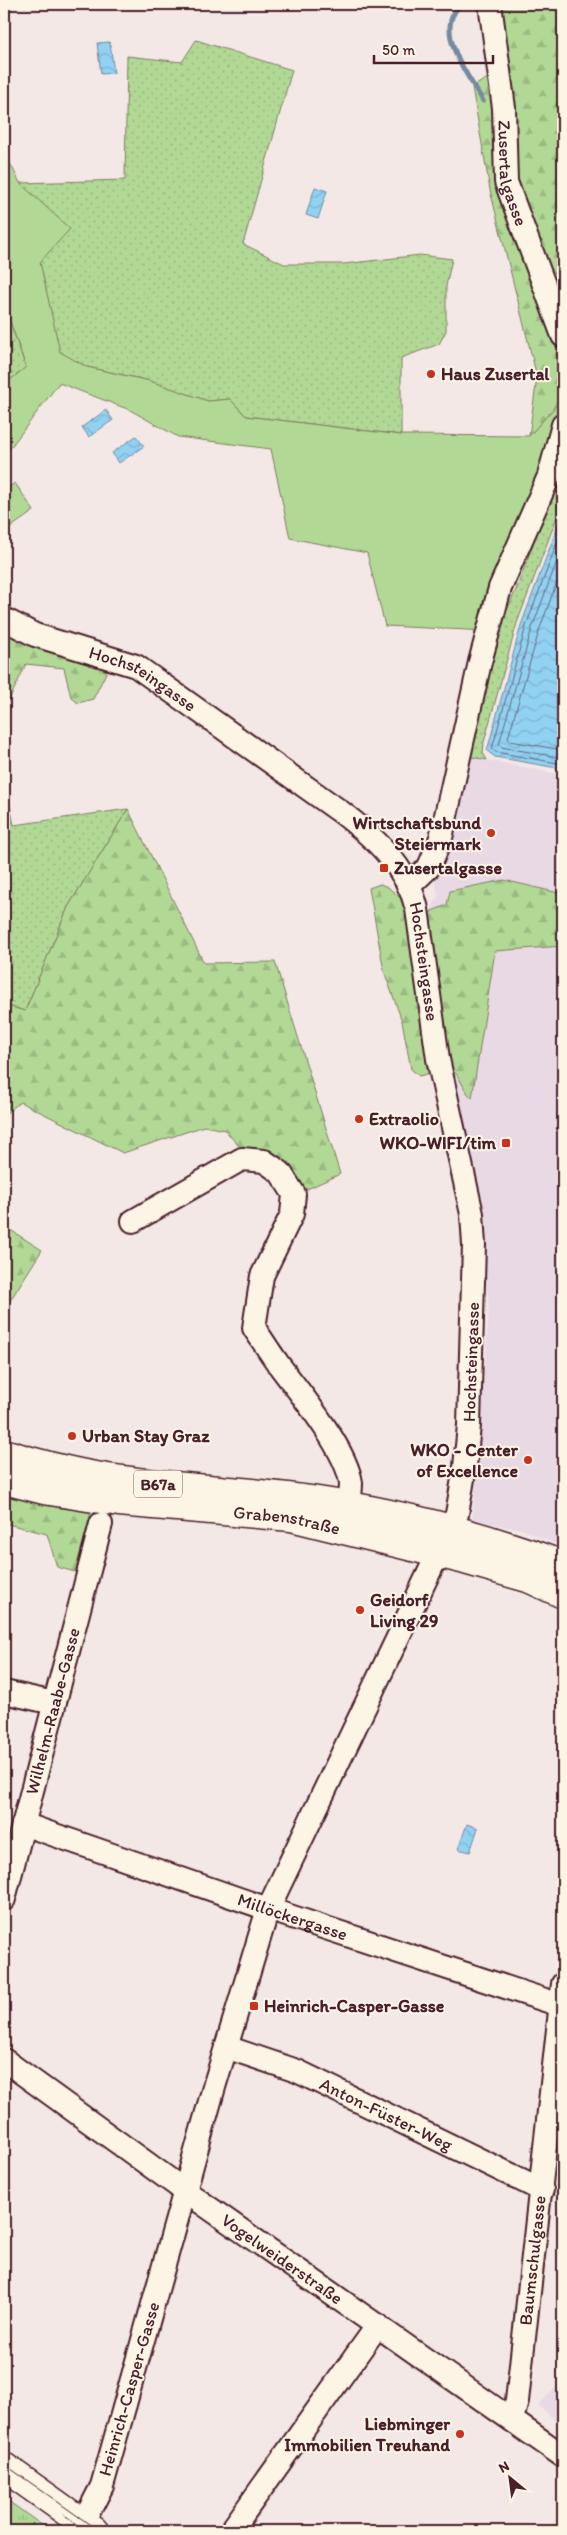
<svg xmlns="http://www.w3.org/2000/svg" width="567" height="2535" font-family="Itim,sans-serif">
<defs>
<pattern id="grass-dots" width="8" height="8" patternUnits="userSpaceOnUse" patternTransform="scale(1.25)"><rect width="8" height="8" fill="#b1d995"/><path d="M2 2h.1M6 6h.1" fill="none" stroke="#9aba81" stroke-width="1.8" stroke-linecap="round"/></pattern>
<pattern id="forest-firs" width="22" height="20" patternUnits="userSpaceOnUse" patternTransform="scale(1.25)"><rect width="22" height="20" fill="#b1d995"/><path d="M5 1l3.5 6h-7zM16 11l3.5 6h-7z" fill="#9aba81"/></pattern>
<pattern id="park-tufts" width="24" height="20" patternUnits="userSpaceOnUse" patternTransform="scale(1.25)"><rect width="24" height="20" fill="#b1d995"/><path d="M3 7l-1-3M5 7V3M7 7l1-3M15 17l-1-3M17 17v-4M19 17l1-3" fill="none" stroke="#9aba81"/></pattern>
<pattern id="water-waves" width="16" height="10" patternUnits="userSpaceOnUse" patternTransform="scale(1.25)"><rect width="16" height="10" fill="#91d1f2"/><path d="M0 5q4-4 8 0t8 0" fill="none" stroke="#7fb3d0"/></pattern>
</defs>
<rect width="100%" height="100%" fill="#f3e8e5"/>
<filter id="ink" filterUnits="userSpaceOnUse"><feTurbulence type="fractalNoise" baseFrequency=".02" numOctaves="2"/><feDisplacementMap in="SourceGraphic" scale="10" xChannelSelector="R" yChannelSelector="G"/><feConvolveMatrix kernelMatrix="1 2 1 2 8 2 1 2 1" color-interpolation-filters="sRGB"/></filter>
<g filter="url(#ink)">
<path fill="#e9d9e5" d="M 467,756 L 563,775 L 563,1547 L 521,1529 L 472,1521 L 478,1463 L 489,1307 L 475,1180 L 452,1080 L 425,921 L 438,896 L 433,871 Z
M 563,2380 L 563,2427 L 538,2405 Z"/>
<path fill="url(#grass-dots)" stroke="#7e7c60" d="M 196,40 L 292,70 L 243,244 L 284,264 L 344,264 L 420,255 L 452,259 L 446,286 L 446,331 L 439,344 L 401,358 L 401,435 L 246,416 L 230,399 L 208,401 L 150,381 L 87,367 L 60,353 L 20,183 L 125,180 L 127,56 L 182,62 Z
M 4,304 L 26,368 L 4,385 Z
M 563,462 L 563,501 L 517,623 L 484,742 L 483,753 L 487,760 L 467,756 L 498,631 L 518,585 Z
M 4,777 L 14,825 L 128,809 L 68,907 L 25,1011 L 4,1005 Z"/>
<path fill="url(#forest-firs)" stroke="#7e7c60" d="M 490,4 L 563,4 L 563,398 L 529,436 L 537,377 L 490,190 L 472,87 L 497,73 Z
M 4,602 L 12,614 L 106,666 L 106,673 L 93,699 L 78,703 L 71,697 L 64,668 L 26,664 L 4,711 Z
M 128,809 L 204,963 L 275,962 L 340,1174 L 305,1190 L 271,1150 L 243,1151 L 225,1130 L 204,1126 L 123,1153 L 20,1102 L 4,1115 L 4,1005 L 25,1011 L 68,907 Z
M 504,880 L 563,894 L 563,946 L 495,951 L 472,1098 C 461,1088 463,1078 450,1068 L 419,1076 L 411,1069 L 402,1021 L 384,971 L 369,888 L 380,884 L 388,887 L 425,920 L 432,911 L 447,905 L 450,891 Z
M 4,1226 L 42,1250 L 4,1310 Z
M 4,1495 L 91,1512 L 75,1572 L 57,1567 L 47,1534 L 4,1523 Z"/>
<path fill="url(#park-tufts)" stroke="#7e7c60" d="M 4,2498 L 50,2531 L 4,2531 Z"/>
<path fill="#b1d995" stroke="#7e7c60" d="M 4,151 L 20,183 L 70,229 L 40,262 L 60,352 L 87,367 L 150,381 L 208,401 L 230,399 L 246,416 L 401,435 L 529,436 L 563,398 L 563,425 L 488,631 L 385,626 L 367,553 L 290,538 L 271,449 L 178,437 L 130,410 L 59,383 L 4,456 L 4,385 L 26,367 L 4,304 Z
M 15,483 L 34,511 L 4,532 L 4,490 Z"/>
<path fill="url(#water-waves)" stroke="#758aa2" d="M 110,42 L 114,73 L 101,74 L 97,43 Z
M 315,187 L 327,191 L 318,219 L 306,215 Z
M 106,410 L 113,420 L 89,437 L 82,427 Z
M 136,436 L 144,446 L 119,463 L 112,453 Z
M 563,512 L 563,769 L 495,757 L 487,751 L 521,625 Z
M 467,1824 L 478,1828 L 470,1852 L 458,1849 Z"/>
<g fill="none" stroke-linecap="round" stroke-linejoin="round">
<path stroke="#66667b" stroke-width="1" d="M 563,527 L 526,626 L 492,749 L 496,752 L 563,764
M 563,545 L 532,628 L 499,744 L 501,747 L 563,758
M 563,565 L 539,631 L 508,738 L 510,741 L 563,750"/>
<path stroke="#758aa2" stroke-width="5" d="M 460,4 C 457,8 454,13 452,17 C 442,43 471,80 483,101"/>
<defs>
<g id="minor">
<path id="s1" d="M 490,4 L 504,108 L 506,182 L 563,336"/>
<path id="s2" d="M 4,619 L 35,635 L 136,666 L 341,812 C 375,838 407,867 417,909 L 438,1059 L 472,1214 L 474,1245 L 469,1425 L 465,1467 L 457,1514 L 268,1909 L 214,2087 L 102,2486 L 83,2523"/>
<path d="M 409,886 L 429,867 L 441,838 L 480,662 L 500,588 L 549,476 L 563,425"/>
<path d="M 133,1221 L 242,1159 L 264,1161 L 280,1172 L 294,1194 L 292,1214 L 262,1276 L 254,1328 C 263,1341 272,1356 282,1369 C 302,1395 347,1451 351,1483 C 351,1490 350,1498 349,1506"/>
<path d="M 4,1692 L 54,1703"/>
<path id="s3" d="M 23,1824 L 268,1909 L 563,2006"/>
<path id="s4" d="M 4,1899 L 101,1524"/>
<path id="s5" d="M 226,2047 L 297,2071 L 542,2190"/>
<path id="s6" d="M 4,2060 L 185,2191 L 563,2456"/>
<path id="s7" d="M 512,2419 L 517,2401 L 563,1984"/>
<path d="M 231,2531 L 378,2325"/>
</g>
<g id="major">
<path d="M 4,1453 C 42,1465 82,1475 122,1480 C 187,1489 253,1491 318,1501 C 402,1513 484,1536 563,1565"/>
<path id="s8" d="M 4,1480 L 44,1490 L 119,1502 L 291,1517 L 465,1560 L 528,1578 L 563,1594"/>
<path d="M 4,2467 L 94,2531"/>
</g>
</defs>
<use href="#minor" stroke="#4a1f2b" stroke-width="26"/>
<use href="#major" stroke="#4a1f2b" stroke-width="31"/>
<use href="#minor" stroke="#fcf5e5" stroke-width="22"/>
<use href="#major" stroke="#fcf5e5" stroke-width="28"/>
<path stroke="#4a1f2b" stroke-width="1" d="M 4,2464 L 99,2531
M 63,2514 L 87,2531"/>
</g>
</g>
<g fill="#c8321e" stroke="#fcf5e5" stroke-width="2">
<circle cx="431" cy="374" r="5"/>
<circle cx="491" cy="833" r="5"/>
<rect x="379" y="863" width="10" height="10" rx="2.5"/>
<circle cx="359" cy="1119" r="5"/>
<rect x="501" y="1138" width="10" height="10" rx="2.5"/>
<circle cx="72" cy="1436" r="5"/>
<circle cx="528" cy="1460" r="5"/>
<circle cx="360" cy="1610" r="5"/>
<rect x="249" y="2001" width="10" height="10" rx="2.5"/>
<circle cx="460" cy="2434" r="5"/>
</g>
<g text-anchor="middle" stroke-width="4" stroke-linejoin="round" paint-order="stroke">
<rect fill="#fcf5e5" stroke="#7f5f63" stroke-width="1" x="134" y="1470.5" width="48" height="27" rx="4"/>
<g font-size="16" font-weight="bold" fill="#4a1f2b">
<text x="158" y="1490">B67a</text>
</g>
<g font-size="18" fill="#4a1f2b" stroke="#fcf5e5">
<text dy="6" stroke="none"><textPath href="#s1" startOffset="171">Zusertalgasse</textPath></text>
<text dy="6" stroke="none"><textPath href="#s2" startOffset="152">Hochsteingasse</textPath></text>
<text dy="6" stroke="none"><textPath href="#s2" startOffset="571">Hochsteingasse</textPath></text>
<text transform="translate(471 1362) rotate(-88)" y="6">Hochsteingasse</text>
<text dy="6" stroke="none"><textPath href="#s8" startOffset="286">Grabenstraße</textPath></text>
<text dy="6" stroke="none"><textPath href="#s4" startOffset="194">Wilhelm-Raabe-Gasse</textPath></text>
<text dy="6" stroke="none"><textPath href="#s3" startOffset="285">Millöckergasse</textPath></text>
<text dy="6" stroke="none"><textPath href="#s5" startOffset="174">Anton-Füster-Weg</textPath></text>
<text dy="6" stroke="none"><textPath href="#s6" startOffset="342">Vogelweiderstraße</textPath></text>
<text dy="6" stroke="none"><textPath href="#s7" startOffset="160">Baumschulgasse</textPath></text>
<text transform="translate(129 2389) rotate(-74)" y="6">Heinrich-Casper-Gasse</text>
</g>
<g font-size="18" font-weight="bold" fill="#4a1f2b" stroke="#fcf5e5" text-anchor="start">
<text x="441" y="380">Haus Zusertal</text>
<text x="481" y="829" text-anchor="end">Wirtschaftsbund<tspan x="481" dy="21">Steiermark</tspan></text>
<text x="394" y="874">Zusertalgasse</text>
<text x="369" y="1125">Extraolio</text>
<text x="496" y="1149" text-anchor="end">WKO-WIFI/tim</text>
<text x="82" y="1442">Urban Stay Graz</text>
<text x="518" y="1456" text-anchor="end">WKO - Center<tspan x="518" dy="21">of Excellence</tspan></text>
<text x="370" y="1606">Geidorf<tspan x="370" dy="21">Living 29</tspan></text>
<text x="264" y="2012">Heinrich-Casper-Gasse</text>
<text x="450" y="2430" text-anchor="end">Liebminger<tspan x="450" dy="21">Immobilien Treuhand</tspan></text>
</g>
</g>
<rect width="567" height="2535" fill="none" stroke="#fcf5e5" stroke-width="20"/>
<rect x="10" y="10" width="547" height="2515" fill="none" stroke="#4a1f2b" stroke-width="2" filter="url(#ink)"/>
<g transform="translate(510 2478) rotate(331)" stroke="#fcf5e5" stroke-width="4" paint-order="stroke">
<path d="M0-4L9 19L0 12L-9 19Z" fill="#4a1f2b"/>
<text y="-8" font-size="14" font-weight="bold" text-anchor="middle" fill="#4a1f2b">N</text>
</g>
<path d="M374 55v8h119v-8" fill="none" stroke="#4a1f2b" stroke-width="2.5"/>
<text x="382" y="55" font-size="15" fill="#4a1f2b" stroke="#fcf5e5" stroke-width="4" paint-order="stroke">50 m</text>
</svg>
